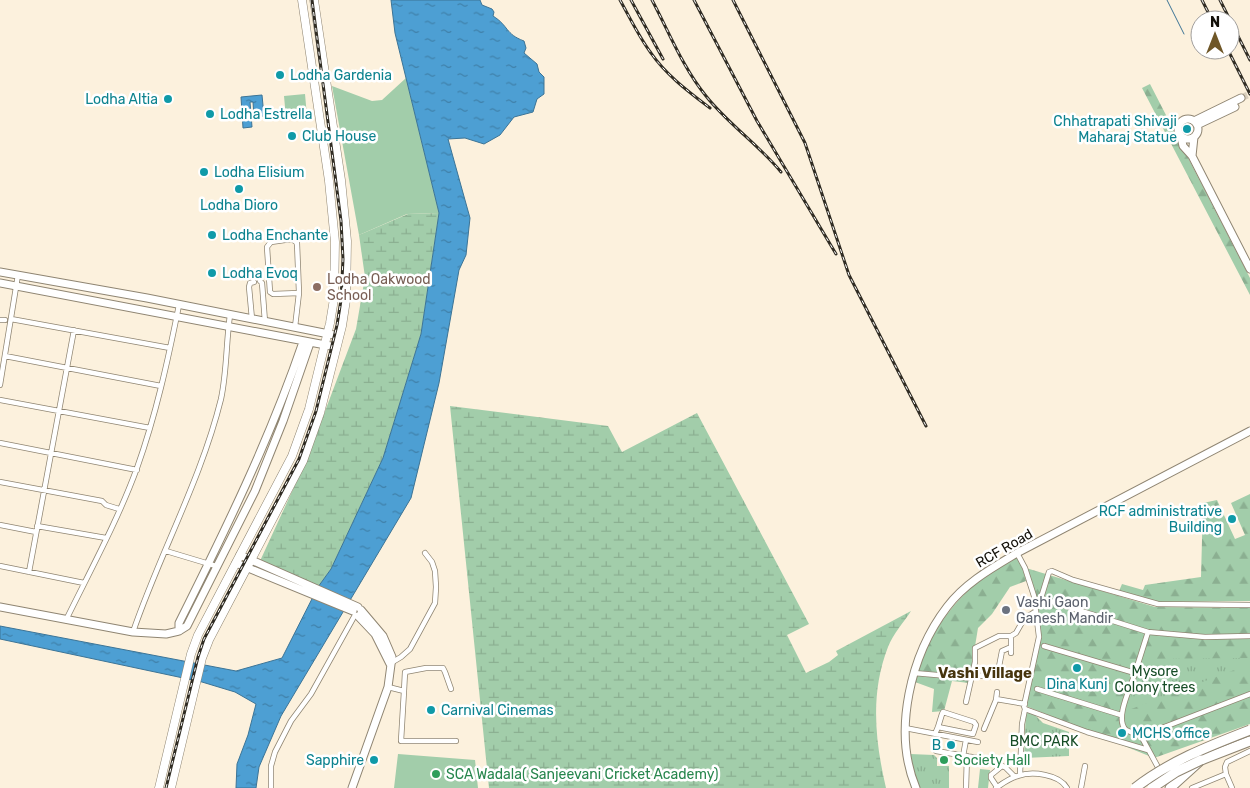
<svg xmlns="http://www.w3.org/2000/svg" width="1250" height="788" font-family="Rubik,sans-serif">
<defs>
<pattern id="forest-firs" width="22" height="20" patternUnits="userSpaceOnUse" patternTransform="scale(1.25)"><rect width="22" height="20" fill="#a2cdaa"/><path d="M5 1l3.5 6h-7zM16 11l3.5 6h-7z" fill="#8baf91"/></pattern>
<pattern id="wetland-marsh" width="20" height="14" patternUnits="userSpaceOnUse" patternTransform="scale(1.25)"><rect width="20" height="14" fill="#a2cdaa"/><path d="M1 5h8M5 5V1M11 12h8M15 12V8" fill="none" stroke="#8baf91"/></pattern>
<pattern id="park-tufts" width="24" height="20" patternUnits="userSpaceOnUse" patternTransform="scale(1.25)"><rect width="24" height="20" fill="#a2cdaa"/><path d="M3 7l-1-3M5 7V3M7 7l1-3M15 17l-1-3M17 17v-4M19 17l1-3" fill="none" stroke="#8baf91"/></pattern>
<pattern id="water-ripples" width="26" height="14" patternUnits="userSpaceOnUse" patternTransform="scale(1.25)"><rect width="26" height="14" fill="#4d9fd3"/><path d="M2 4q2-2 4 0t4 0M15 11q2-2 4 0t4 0" fill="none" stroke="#3f80a9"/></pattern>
</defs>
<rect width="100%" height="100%" fill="#fcf1dd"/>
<path fill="#a2cdaa" d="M 406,78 L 439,213 L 407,214 L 359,235 L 332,86 L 372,101 L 382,100 Z
M 305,94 L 307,116 L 286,118 L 284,96 Z
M 398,754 L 475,760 L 478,788 L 394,788 Z
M 980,769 L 990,770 L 988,788 L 978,788 Z"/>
<path fill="url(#forest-firs)" d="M 1150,84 L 1250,278 L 1250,295 L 1142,88 Z
M 1250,494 L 1250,601 L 1154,602 L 1119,591 L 1122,584 L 1143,590 L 1145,585 L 1201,577 L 1203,503 L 1217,500 L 1235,539 L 1245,535 L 1231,503 Z
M 1016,556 L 1023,569 L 1026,581 L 1010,587 L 992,614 L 978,628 L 969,683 L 952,681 L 944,711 L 932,712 L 934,689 L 915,682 C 923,643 948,608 977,582 C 988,572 1003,564 1016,556 Z
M 1026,568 L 1155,607 L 1250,608 L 1250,724 L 1154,758 L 1026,706 L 1039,637 Z"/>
<path fill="url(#wetland-marsh)" d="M 439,213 L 421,334 L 383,458 L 331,569 L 318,587 L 260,561 L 307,459 L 356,329 L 365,277 L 359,235 L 408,214 Z
M 450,406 L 608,426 L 622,452 L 697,413 L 809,624 L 787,635 L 806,673 L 829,662 L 838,655 L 836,651 L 911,611 C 904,622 893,634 888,647 C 870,693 875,741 886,788 L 489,788 Z"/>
<path fill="url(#park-tufts)" d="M 1250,658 L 1250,664 L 1126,711 L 1144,659 Z
M 1026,706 L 1043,723 L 1069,732 L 1069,756 L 1024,758 Z
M 910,754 L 934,755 L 937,758 L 937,766 L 949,766 L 949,788 L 920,788 L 913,772 Z"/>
<path fill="url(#water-ripples)" stroke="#3c7496" d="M 391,0 L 480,0 L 482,5 L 492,9 L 494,12 L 493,16 C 509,26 505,34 524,41 L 526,48 L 524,53 L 537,64 L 539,72 L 544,77 L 544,94 L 537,99 L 533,112 L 514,117 L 500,135 L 484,144 L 465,138 L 448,139 L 470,218 L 466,255 L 459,270 L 439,383 L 411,498 L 281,716 L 259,767 L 256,788 L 236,788 L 237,764 L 248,735 L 256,704 L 235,692 L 202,682 L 0,639 L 0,626 L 236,671 L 282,658 L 318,587 L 331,569 L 383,458 L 421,334 L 439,213 L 395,33 Z
M 262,95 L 264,116 L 254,117 L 253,102 L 250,102 L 252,127 L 243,128 L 241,97 Z"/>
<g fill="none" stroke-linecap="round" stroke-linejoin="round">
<path stroke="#3c7496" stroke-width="1" d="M 1167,0 L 1184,34"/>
<path stroke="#d9cfbd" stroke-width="7" stroke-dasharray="7 3.5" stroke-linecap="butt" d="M 1241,98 L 1250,94"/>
<defs>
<path id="street" d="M 260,281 L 262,283 L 265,322
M 11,319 L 170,348
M 252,319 L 249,287 L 250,283 L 254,282
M 0,320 L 5,320
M 295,327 L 299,293 L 273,294 L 270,292 L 267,247 L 271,242 L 292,239 L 297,243 L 299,293
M 5,356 L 161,386
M 0,385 L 18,275
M 0,400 L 150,428
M 0,443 L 137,470
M 0,482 L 102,501 L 106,505 L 119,509
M 0,525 L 36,532
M 37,526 L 106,538
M 166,551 L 216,566
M 1017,553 L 1025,568 L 1034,596 L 1039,637 L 1024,706 L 1025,709 L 1087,732 L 1148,750
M 0,566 L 84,583
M 29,572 L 74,330
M 1040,598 L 1148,632 L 1205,637 L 1250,636
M 1041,598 L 1049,572 L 1052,571 L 1073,580 L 1158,604 L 1250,605
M 66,620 C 90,571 118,520 137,468 C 156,415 168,360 179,305
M 133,632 C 160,553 201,480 221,399 C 227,371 226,343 230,315
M 1044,646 L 1135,673 L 1148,632
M 1011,653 L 1011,636 L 1016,633 L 1024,619 L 1036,611
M 391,663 L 401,657 L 410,649 L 435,603 L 436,587 L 435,571 L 432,562 L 425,553
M 914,673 L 971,678
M 1135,673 C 1131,687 1114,719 1126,730 C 1130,732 1137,734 1141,736 L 1250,694
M 972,675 L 997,677 L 1002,651 L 1011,647
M 388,687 L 404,691 L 401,741 L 456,741
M 1037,689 L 1121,715
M 404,691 L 405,672 L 426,668 L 443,668 L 445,672 L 451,689
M 996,699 L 1025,704
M 966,702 L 975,662 L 975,648 L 999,636 L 1011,636
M 905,728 L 978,742
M 984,729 L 996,700 L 997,692
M 935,734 L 938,727 L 942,714 L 943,712 L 974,722 L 976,725 L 973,734 L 938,727
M 1141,736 L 1160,771
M 936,751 L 984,759
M 963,756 L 966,740
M 1226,774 L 1232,788
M 1020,775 L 1022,724 L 1025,709
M 997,787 L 991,778 L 991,775 L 1002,766 L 1005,767 L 1015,777
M 271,788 L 271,766 L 275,752 L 291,721 L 311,694 L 355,615
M 966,788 L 967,756
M 996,788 C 1003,783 1010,778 1018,776 C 1032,771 1059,774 1067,788
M 1081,788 L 1085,766
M 1192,788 L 1226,774 L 1225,767 L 1227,762 L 1250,751"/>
<path id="secondary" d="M1178 129a10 10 0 1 1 20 0a10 10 0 1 1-20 0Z
M 1194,121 L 1241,98
M 1197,125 L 1235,107
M 1181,137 L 1183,146 L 1192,156
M 1194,137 L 1192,156 L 1250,269
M 0,272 L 147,298 L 339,336
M 0,283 L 336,347
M 240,555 L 358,607
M 236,563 L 353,611
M 0,607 L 133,632 L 166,634 L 179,631 L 187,626 L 255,491 L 283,421 L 310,343
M 358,616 L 375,634 L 390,664
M 179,631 L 179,623 C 225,531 270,439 303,342
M 352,788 L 388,687 L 392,657 L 383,636 L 361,610
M 916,788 C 892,731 911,654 947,607 C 965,583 992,568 1017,553 L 1250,431"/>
<path id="primary" d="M 159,788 L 191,654 L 198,635 L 292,456 L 309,409 L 330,323 L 334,299 L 335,242 L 329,181 L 302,0
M 171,788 L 202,658 L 209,640 L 303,461 L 320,413 L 342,326 L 346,300 L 347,241 L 341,180 L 314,0"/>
<path id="highway" d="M 1170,788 L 1201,760 L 1250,741"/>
</defs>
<use href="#street" stroke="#8f8572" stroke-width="6"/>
<use href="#secondary" stroke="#8f8572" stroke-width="9"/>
<use href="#primary" stroke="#8f8572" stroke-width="9"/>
<use href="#highway" stroke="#8f8572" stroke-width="11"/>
<use href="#street" stroke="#fff" stroke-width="4.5"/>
<use href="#secondary" stroke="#fff" stroke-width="7"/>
<use href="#primary" stroke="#fff" stroke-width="8"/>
<use href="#highway" stroke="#fff" stroke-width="9"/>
<defs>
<path id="rail" d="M 620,0 C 630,18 639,37 651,53 C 666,75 689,92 710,108
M 631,0 L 663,59
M 652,0 C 669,32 683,68 706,96 C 728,124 758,144 781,172
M 694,0 L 757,121 L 836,254
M 733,0 L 805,143 L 849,275 L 926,426
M 1202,0 L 1212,20
M 1220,0 L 1230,20
M 1230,20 L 1250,60
M 1228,50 L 1250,94
M 166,788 L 198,657 L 204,639 L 299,459 L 316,411 L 337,325 L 341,300 L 343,259 L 341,221 L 312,0"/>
</defs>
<use href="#rail" stroke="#302c23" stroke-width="3"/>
<use href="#rail" stroke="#fff" stroke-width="1" stroke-dasharray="4" stroke-linecap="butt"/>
<defs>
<path id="highway-bridge" d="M 1135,788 C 1170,761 1209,746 1250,730
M 1152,788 L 1176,772 L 1201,760"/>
</defs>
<use href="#highway-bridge" stroke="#8f8572" stroke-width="11" stroke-linecap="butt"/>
<use href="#highway-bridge" stroke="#fff" stroke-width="9"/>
</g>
<g fill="#0f9aa8" stroke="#fff" stroke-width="2">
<circle cx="280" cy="75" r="5"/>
<circle cx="168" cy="99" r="5"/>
<circle cx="210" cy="114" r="5"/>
<circle cx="1187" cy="129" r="5"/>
<circle cx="292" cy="136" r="5"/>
<circle cx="204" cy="172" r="5"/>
<circle cx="239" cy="189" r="5"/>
<circle cx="212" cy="235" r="5"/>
<circle cx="212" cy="273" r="5"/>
<circle cx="1232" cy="519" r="5"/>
<circle cx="1077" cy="668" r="5"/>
<circle cx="431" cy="710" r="5"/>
<circle cx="1122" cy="733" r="5"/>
<circle cx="951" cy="745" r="5"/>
<circle cx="374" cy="760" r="5"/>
</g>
<circle fill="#8d6e63" stroke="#fff" stroke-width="2" cx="317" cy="287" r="5"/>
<circle fill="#6b7280" stroke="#fff" stroke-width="2" cx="1006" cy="610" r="5"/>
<g fill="#2e9e5b" stroke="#fff" stroke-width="2">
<circle cx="944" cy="760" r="5"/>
<circle cx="436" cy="774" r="5"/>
</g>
<g text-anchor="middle" stroke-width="5" stroke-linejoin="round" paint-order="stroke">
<g font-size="14" fill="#0d838f" stroke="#fff" text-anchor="start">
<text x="290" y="80">Lodha Gardenia</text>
<text x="158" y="104" text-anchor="end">Lodha Altia</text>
<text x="220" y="119">Lodha Estrella</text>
<text x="1177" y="126" text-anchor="end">Chhatrapati Shivaji<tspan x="1177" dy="16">Maharaj Statue</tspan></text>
<text x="302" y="141">Club House</text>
<text x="214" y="177">Lodha Elisium</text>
<text x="239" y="210" text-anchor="middle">Lodha Dioro</text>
<text x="222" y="240">Lodha Enchante</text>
<text x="222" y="278">Lodha Evoq</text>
<text x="1222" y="516" text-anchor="end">RCF administrative<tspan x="1222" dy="16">Building</tspan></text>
<text x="1077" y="689" text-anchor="middle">Dina Kunj</text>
<text x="441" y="715">Carnival Cinemas</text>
<text x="1132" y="738">MCHS office</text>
<text x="941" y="750" text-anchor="end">B</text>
<text x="364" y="765" text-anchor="end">Sapphire</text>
</g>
<g font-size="14" fill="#785e54" stroke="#fff" text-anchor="start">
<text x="327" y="284">Lodha Oakwood<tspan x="327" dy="16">School</tspan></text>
</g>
<g font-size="14" fill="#131009" stroke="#fff">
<text transform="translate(1004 548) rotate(-30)" y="5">RCF Road</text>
</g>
<g font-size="14" fill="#5b616d" stroke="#fff" text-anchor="start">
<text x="1016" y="607">Vashi Gaon<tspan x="1016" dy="16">Ganesh Mandir</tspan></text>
</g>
<g font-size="14" fill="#164c26" stroke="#fff">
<text x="1155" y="676">Mysore<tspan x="1155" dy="16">Colony trees</tspan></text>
<text x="1044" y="746">BMC PARK</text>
</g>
<g font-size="14" fill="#27864d" stroke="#fff" text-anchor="start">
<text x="954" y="765">Society Hall</text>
<text x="446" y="779">SCA Wadala( Sanjeevani Cricket Academy)</text>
</g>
<g font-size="15" font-weight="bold" fill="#46340d" stroke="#fff">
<text x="985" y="678">Vashi Village</text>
</g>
</g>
<g transform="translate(1215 35)"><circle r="24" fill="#ffffff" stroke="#a19f9d"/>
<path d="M0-4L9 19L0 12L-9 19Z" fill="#6f5728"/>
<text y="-8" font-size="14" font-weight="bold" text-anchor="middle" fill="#131009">N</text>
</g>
</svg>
